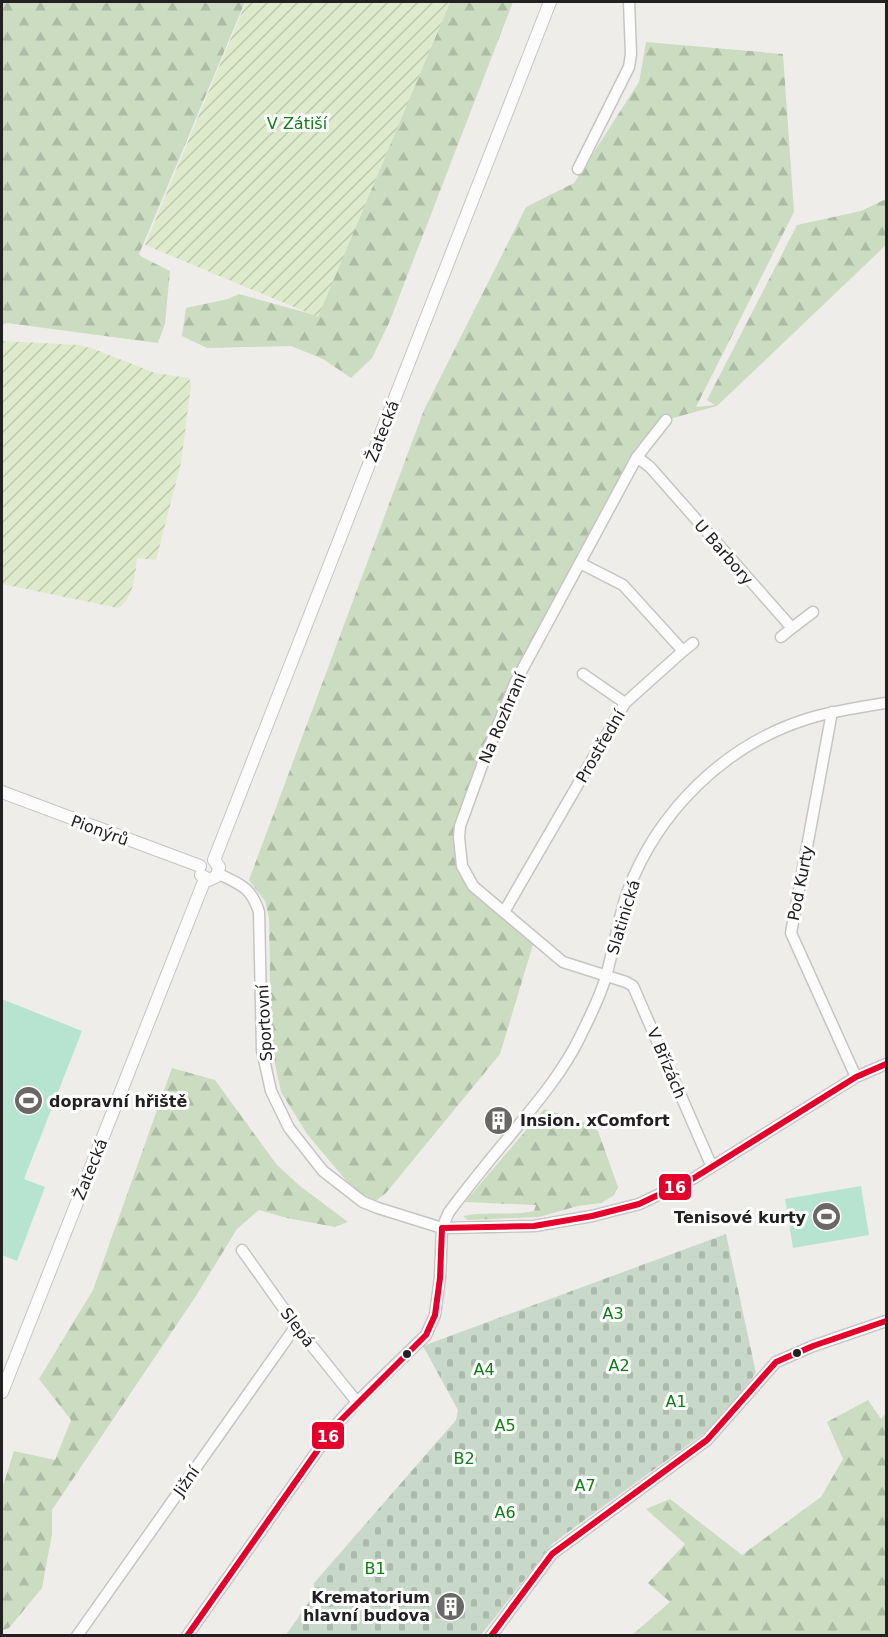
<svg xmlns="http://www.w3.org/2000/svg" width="888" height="1637" font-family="'DejaVu Sans',sans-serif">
<defs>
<pattern id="forest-firs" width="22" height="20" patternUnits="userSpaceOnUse" patternTransform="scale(1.5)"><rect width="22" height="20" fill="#cbdcc1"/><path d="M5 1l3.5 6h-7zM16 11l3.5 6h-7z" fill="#aebca6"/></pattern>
<pattern id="cemetery-stones" width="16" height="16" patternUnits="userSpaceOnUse" patternTransform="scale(1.5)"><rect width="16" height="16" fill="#c9d9c9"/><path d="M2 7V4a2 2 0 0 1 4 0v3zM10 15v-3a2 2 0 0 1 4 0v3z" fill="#acbaac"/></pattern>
<pattern id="garden-furrows" width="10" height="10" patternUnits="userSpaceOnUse" patternTransform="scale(1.5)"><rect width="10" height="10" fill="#ddeacb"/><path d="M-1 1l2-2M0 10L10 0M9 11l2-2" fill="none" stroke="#bdc8ae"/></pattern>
</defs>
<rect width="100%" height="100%" fill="#efedea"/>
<path fill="url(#forest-firs)" d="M 2,2 L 245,2 L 139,254 L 142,257 L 170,271 L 165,324 L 158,343 L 7,323 L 2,325 Z
M 450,2 L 513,2 L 389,323 L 372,358 L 351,378 L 323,359 L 291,346 L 207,348 L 182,336 L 186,308 L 228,299 L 239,294 L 318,316 Z
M 646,42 L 783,54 L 794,212 L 696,407 L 715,405 L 707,400 L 797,225 L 861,211 L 886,199 L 886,245 L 717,406 L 666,420 L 637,457 L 515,683 L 460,826 L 461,862 L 477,889 L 535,938 L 500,1054 L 386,1193 L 373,1203 L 355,1191 L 307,1134 L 281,1092 L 271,1045 L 269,918 L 265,901 L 249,880 L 424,410 L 526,207 L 574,183 L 639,82 Z
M 172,1068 L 215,1080 L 277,1165 L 300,1186 L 348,1222 L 335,1227 L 287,1218 L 259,1210 L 237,1229 L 196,1296 L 52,1510 L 52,1534 L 42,1588 L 9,1628 L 2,1630 L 2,1489 L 14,1451 L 55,1460 L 71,1420 L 39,1379 L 93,1290 Z
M 544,1109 L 584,1122 L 598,1131 L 618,1187 L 613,1196 L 601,1203 L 578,1206 L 539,1217 L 468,1220 L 463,1216 C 487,1211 511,1216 534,1211 L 536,1205 L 465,1202 Z
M 868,1400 L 881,1419 L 886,1413 L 886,1635 L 632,1635 L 670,1602 L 648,1583 L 685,1544 L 646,1509 L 670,1499 L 742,1555 L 821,1497 L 843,1459 L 827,1422 Z"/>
<path fill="url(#cemetery-stones)" d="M 726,1234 L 756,1373 L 718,1423 L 553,1543 L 481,1635 L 285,1636 L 314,1595 L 314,1583 L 456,1420 L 458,1410 L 423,1346 Z"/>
<path fill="url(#garden-furrows)" d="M 246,2 L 450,2 L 318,317 L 145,245 Z
M 2,341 L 79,345 L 94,349 L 155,373 L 189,378 L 191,385 L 181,463 L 156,560 L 137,558 C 135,574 134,599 118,608 L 2,584 Z"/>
<path fill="#b7e4d0" d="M 2,999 L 82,1031 L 24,1179 L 45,1187 L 17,1261 L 2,1255 Z
M 861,1186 L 869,1235 L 793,1248 L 785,1199 Z"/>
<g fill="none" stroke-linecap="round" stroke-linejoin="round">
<defs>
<path id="minor" d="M 578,169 L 629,67 L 631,54 L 629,2
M 666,420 L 637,457 L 515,683 L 484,760 L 460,826 L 459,837 L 462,866 L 473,886 L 563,962 L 626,982 L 633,986 L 712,1167
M 637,457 L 650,467 L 792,628 L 813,612
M 781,637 L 792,628
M 683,651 L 693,643
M 583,674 L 625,703
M 832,712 L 791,933 L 856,1077
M 219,874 C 241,885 251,887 259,912 L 262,1050 L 271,1091 L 289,1128 L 323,1171 L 363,1202 L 378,1208 L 442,1228 L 534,1226 L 592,1216 L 639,1204 L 694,1178 L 856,1077 L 886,1064
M 504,912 L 625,703 L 683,651 L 623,585 L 580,563
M 242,1250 L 296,1326 L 357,1402
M 77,1636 L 296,1326
M 187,1636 L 334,1427 L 357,1402 L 426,1335 L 435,1315 L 440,1278 L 442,1228 L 449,1212 C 468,1187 488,1162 508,1138 C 534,1106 561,1075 579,1039 C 589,1018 600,998 606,976 C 614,948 618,920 627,893 C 657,812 724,745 807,719 C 833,711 860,707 886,703
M 491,1636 L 552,1554 L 707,1440 L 776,1362 L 813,1346 L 886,1321"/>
<path id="tertiary" d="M 2,792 L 200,866
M 214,860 L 550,2
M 201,875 L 209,880 L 217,876 L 219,867 L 214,860
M 2,1392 L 205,879"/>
</defs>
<use href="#minor" stroke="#c6c5c4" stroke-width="13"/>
<use href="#tertiary" stroke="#c6c5c4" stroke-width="14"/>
<use href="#minor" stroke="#fdfcfc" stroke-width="10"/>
<use href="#tertiary" stroke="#fdfcfc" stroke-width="12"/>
<defs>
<path id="bus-1" d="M 187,1636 L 334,1427 L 426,1335 L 435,1315 L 440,1278 L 442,1228 L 534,1226 L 592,1216 L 639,1204 L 694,1178 L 856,1077 L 886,1064
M 491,1636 L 552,1554 L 707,1440 L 776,1362 L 813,1346 L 886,1321"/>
</defs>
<use href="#bus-1" stroke="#fff" stroke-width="10"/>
<use href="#bus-1" stroke="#e4002b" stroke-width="6"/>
</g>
<defs>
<symbol id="stadium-disc" viewBox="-11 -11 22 22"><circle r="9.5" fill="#696867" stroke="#fff"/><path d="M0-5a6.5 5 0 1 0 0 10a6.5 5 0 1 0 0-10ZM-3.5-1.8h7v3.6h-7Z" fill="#fff"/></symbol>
<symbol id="building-disc" viewBox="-11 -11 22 22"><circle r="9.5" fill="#696867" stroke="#fff"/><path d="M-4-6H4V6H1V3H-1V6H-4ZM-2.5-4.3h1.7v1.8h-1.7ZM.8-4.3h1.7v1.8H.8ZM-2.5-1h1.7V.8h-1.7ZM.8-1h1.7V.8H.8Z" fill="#fff"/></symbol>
</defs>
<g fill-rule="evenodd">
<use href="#stadium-disc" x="12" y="1084" width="33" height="33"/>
<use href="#building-disc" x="482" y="1104" width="33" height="33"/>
<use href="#stadium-disc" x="810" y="1200" width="33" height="33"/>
<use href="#building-disc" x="434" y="1590" width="33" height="33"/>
</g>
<g fill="#212121" stroke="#fff" stroke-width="2">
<circle cx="797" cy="1353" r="5"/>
<circle cx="407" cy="1354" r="5"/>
</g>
<g text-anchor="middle" stroke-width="6" stroke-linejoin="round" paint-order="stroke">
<g font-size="16" fill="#107e16" stroke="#fff">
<text x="297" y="129">V Zátiší</text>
<text x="613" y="1319">A3</text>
<text x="619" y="1371">A2</text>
<text x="484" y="1375">A4</text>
<text x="676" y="1407">A1</text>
<text x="505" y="1431">A5</text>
<text x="464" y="1464">B2</text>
<text x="585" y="1491">A7</text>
<text x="505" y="1518">A6</text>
<text x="375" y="1574">B1</text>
</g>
<g font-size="16" fill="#212121" stroke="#fff">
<text transform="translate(382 431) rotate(-69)" y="6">Žatecká</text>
<text transform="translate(724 552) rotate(49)" y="6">U Barbory</text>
<text transform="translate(502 718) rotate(-67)" y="6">Na Rozhraní</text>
<text transform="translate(600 746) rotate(-60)" y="6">Prostřední</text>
<text transform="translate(100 830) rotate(20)" y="6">Pionýrů</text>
<text transform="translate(800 883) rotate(-79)" y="6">Pod Kurty</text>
<text transform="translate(623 917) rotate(-73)" y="6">Slatinická</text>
<text transform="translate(264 1023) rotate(-93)" y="6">Sportovní</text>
<text transform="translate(667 1063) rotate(67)" y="6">V Břízách</text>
<text transform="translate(90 1169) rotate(-68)" y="6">Žatecká</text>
<text transform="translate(298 1327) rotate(53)" y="6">Slepá</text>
<text transform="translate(186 1481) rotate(-55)" y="6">Jižní</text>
</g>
<g font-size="16" font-weight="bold" fill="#212121" stroke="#fff" text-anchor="start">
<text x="49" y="1107">dopravní hřiště</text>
<text x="520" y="1126">Insion. xComfort</text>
<text x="806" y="1223" text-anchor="end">Tenisové kurty</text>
<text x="430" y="1603" text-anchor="end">Krematorium<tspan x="430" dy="18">hlavní budova</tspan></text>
</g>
</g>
<g stroke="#fff" stroke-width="2">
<rect x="658" y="1173" width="34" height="28" rx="6" fill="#e4002b"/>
<rect x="311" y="1421" width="34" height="29" rx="6" fill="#e4002b"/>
</g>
<g font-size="16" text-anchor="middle" font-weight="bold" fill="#fff">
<text x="675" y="1193">16</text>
<text x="328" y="1442">16</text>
</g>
<rect width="888" height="1637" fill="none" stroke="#212121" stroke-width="6"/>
</svg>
